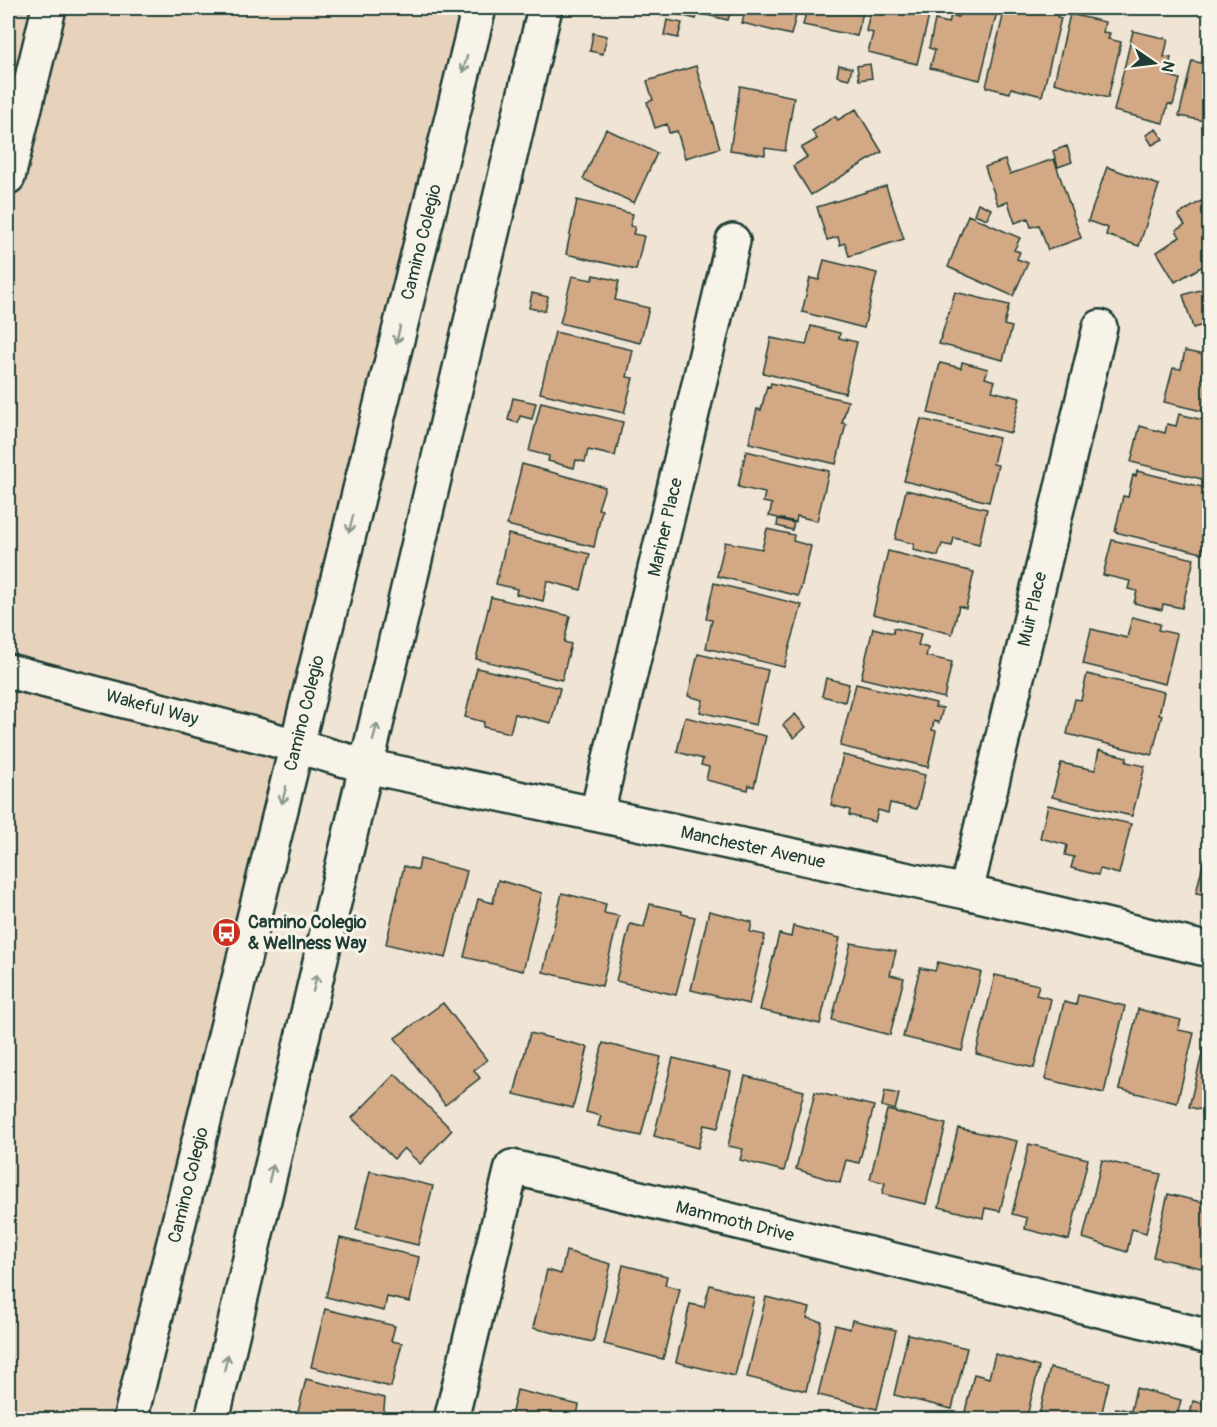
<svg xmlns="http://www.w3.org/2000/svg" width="1217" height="1427" font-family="Pangolin,sans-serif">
<rect width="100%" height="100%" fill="#f0e4d4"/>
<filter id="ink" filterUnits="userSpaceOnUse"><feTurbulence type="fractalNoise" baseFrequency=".0167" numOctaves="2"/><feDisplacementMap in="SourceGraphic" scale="12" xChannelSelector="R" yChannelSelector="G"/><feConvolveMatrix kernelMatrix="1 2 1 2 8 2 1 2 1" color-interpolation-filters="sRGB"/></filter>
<g filter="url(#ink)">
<path fill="#e7d2bc" d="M 8,8 L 479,8 L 130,1419 L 8,1419 Z"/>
<path fill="#d3a885" stroke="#1f3d34" stroke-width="1.5" d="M 673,8 L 731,8 L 728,20 L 698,13 L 696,19 L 672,13 Z
M 746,8 L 798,8 L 791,35 L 742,23 Z
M 807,8 L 864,8 L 857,36 L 803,25 Z
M 871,8 L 931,8 L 917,64 L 868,52 L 873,33 L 866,31 Z
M 960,8 L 998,8 L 980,80 L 930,68 L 935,50 L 929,48 L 935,20 L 949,23 L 951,15 L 958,17 Z
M 1005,8 L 1040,8 L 1058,12 L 1057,17 L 1061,18 L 1042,96 L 1011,88 L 1010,93 L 986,87 Z
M 1070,14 L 1105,22 L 1103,32 L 1110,33 L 1108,39 L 1121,42 L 1108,98 L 1054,83 Z
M 667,20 L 682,23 L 678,38 L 664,35 Z
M 1133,31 L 1168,39 L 1164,57 L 1171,58 L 1167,75 L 1180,79 L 1173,105 L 1168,104 L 1163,123 L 1114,111 Z
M 593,33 L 607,36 L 603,54 L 590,51 Z
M 1209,48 L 1210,122 L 1179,116 L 1192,61 L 1205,64 Z
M 870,64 L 872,78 L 859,80 L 857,66 Z
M 839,65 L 852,68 L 849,79 L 837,76 Z
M 696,66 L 720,148 L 685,158 L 677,131 L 669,133 L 667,124 L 655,128 L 647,102 L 653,100 L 647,81 Z
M 740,86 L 794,97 L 785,151 L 765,148 L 765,155 L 730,150 Z
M 856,109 L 882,152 L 811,195 L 793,166 L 807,157 L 801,148 L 817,139 L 812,131 L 835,116 L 838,120 Z
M 606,129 L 657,153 L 634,203 L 583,179 Z
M 1156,129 L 1163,139 L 1152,145 L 1146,135 Z
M 1067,146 L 1072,162 L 1058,167 L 1053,151 Z
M 1054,159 L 1081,238 L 1048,250 L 1039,225 L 1031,227 L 1028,218 L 1015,223 L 1008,202 L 998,205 L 985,167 L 1005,160 L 1010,174 Z
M 1107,167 L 1159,185 L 1139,246 L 1106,235 L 1108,228 L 1088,221 Z
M 886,186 L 904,239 L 849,256 L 845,243 L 840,245 L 838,237 L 827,240 L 817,207 Z
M 577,200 L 633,214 L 630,226 L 635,227 L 633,234 L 644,236 L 636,270 L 566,254 Z
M 1201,201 L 1204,206 L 1210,203 L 1210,262 L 1175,282 L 1157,252 L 1180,237 L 1176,230 L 1185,225 L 1178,215 Z
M 978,203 L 991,209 L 987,219 L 974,214 Z
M 968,215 L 1020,238 L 1014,250 L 1020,252 L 1017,259 L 1028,263 L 1013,296 L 948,267 Z
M 824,260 L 877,273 L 864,328 L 802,312 L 810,278 L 819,280 Z
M 594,275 L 619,281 L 615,300 L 649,308 L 640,343 L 560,323 L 572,276 L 592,280 Z
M 1210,287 L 1210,331 L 1206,332 L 1203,325 L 1193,328 L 1183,295 Z
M 955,292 L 1009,305 L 1004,325 L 1012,327 L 1003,360 L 939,344 Z
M 532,293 L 548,297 L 545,311 L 529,308 Z
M 811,326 L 840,333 L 839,338 L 857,342 L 845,393 L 763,373 L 771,338 L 806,345 Z
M 555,332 L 633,350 L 627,377 L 633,378 L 624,413 L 540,393 Z
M 1185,351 L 1210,356 L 1210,413 L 1164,402 L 1173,368 L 1181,369 Z
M 962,362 L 988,369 L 985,378 L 995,381 L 992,391 L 1020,398 L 1011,433 L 928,413 L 940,363 L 961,368 Z
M 771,383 L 848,401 L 842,423 L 846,424 L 836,464 L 749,443 L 757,409 L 761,410 L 767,386 L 770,387 Z
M 513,398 L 536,403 L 532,419 L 520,416 L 518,423 L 508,420 Z
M 541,402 L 623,422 L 615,456 L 588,450 L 585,462 L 576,460 L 574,468 L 548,461 L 549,456 L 529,451 Z
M 1179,414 L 1207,421 L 1205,427 L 1210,428 L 1210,481 L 1131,462 L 1140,426 L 1165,433 L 1167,424 L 1176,426 Z
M 921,419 L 999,438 L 993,464 L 998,465 L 989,502 L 904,481 Z
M 746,451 L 829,471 L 817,521 L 797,516 L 796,522 L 769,516 L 772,504 L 763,502 L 765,493 L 738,487 Z
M 522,464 L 605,487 L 598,509 L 602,510 L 594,547 L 507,525 Z
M 1137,471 L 1210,489 L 1210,520 L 1202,553 L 1115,532 L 1123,496 L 1128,497 L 1133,475 L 1136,476 Z
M 906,490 L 987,509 L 979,544 L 954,538 L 952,546 L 942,544 L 938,556 L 913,550 L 914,544 L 895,539 Z
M 778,519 L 794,523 L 792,530 L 777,526 Z
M 767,529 L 794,535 L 793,541 L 811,546 L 799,596 L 717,576 L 725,542 L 762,549 Z
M 508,534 L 590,554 L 581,590 L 547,581 L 543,601 L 516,594 L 517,589 L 496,584 Z
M 1112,540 L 1194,559 L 1182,608 L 1163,604 L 1162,610 L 1134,603 L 1137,591 L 1128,589 L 1130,581 L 1103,575 Z
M 888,551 L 974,572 L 966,608 L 959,606 L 952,634 L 873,614 Z
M 714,583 L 802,605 L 784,667 L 706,648 L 712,620 L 706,619 Z
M 491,597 L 570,616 L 564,642 L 571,644 L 562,680 L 476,659 Z
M 1132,617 L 1160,624 L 1158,630 L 1177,634 L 1165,684 L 1083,664 L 1091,629 L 1127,638 Z
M 873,628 L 893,633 L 894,628 L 921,634 L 918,645 L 928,648 L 926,656 L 952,662 L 944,698 L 861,678 Z
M 698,654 L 768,670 L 756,725 L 700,712 L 703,700 L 688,696 Z
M 477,668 L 560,688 L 551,723 L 515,714 L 510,733 L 483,727 L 484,722 L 465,717 Z
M 1087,674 L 1164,692 L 1159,715 L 1162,715 L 1152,755 L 1067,734 L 1075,699 L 1081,700 Z
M 826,678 L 849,684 L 845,702 L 822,696 Z
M 856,684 L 936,703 L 935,707 L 943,708 L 939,723 L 934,721 L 932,730 L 936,731 L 928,767 L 840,746 Z
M 795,714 L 806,727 L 794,738 L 783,725 Z
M 685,717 L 766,736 L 754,787 L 749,785 L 748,790 L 706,780 L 709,767 L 701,765 L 703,759 L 677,752 Z
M 1099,750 L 1127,757 L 1126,762 L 1145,766 L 1132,816 L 1052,797 L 1061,763 L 1095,770 Z
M 843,755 L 925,775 L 917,809 L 890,803 L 888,813 L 878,810 L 875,822 L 849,815 L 850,810 L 831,805 Z
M 1048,805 L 1131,824 L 1119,874 L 1100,869 L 1098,875 L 1071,868 L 1074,857 L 1065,855 L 1067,845 L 1040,838 Z
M 1210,814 L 1210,835 L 1205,834 Z
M 1208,843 L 1210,844 L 1210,896 L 1196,893 Z
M 420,859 L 467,871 L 446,958 L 386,944 L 404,866 L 418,870 Z
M 498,880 L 542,893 L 523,971 L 464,957 L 478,899 L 493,903 Z
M 562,893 L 606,904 L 604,913 L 619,916 L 602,986 L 543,972 Z
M 650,904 L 682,911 L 682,914 L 695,917 L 676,995 L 616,981 L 630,924 L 644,927 Z
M 709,911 L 752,922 L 750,932 L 765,935 L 749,1004 L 691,990 Z
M 793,926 L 840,938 L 820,1024 L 760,1010 L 779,934 L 791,937 Z
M 851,943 L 896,951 L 890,975 L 904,978 L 890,1035 L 832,1020 Z
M 938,962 L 981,972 L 962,1051 L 903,1037 L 920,968 L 935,971 Z
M 995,975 L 1039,985 L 1036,995 L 1051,999 L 1034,1068 L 976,1054 Z
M 1078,995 L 1125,1006 L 1104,1093 L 1045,1079 L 1064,1002 L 1076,1005 Z
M 443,1003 L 487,1060 L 474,1070 L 480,1078 L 445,1105 L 395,1038 Z
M 1138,1009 L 1181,1020 L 1178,1030 L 1194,1033 L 1177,1103 L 1119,1089 Z
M 530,1033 L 588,1047 L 573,1108 L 514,1094 Z
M 603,1043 L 661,1057 L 641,1136 L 598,1126 L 601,1116 L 586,1112 Z
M 1203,1050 L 1210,1052 L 1210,1112 L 1189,1107 Z
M 673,1058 L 731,1072 L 718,1128 L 704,1125 L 698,1148 L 654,1136 Z
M 395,1074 L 452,1130 L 420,1164 L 404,1148 L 394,1159 L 352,1118 Z
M 745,1076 L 804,1091 L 784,1171 L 740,1160 L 743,1149 L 728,1146 Z
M 885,1091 L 899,1094 L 895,1110 L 882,1106 Z
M 815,1092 L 874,1106 L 859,1163 L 846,1160 L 840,1183 L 796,1169 Z
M 887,1110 L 946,1124 L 926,1204 L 882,1194 L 885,1183 L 870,1179 Z
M 958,1128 L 1017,1141 L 1000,1211 L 985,1208 L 983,1218 L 939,1207 Z
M 1029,1144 L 1088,1159 L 1069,1240 L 1025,1229 L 1027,1218 L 1012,1214 Z
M 1102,1160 L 1161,1174 L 1146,1233 L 1132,1229 L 1127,1252 L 1083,1238 Z
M 370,1171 L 433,1186 L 418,1245 L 356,1230 Z
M 1168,1194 L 1210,1204 L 1210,1270 L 1153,1257 Z
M 340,1238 L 419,1257 L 410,1302 L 387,1297 L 384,1311 L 326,1297 Z
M 566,1251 L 611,1264 L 593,1342 L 533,1328 L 547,1270 L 561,1274 Z
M 623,1265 L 667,1276 L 665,1285 L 680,1289 L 663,1359 L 604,1344 Z
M 710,1285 L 754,1298 L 735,1376 L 676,1362 L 690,1304 L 704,1307 Z
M 766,1297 L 810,1308 L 807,1318 L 822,1322 L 806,1391 L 747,1377 Z
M 325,1309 L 395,1326 L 391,1341 L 402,1343 L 391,1387 L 311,1367 Z
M 852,1320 L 896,1330 L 877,1409 L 818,1395 L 835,1325 L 850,1329 Z
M 908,1334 L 967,1348 L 952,1409 L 894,1395 Z
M 995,1354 L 1039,1367 L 1026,1420 L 963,1420 L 974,1374 L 989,1378 Z
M 1050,1368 L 1109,1382 L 1100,1420 L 1038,1420 Z
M 306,1379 L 385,1398 L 383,1420 L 296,1420 Z
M 1136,1388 L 1181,1400 L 1176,1420 L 1114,1420 L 1116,1408 L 1131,1411 Z
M 517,1390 L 579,1405 L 576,1420 L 510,1420 Z
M 1193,1401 L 1210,1405 L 1210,1420 L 1189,1420 Z"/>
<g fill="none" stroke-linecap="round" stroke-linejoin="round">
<defs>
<path id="street" d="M 8,177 L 49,8
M 8,671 L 261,736 L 366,766 L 966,892 L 1210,950
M 597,813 L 733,241
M 966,892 L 1100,327
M 451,1420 L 512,1167 L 1210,1337"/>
<path id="secondary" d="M 130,1420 L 479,8
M 212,1420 L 545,8"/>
</defs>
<use href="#street" stroke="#1f3d34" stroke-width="38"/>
<use href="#secondary" stroke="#1f3d34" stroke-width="38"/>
<use href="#street" stroke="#f7f3e8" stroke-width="33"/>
<use href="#secondary" stroke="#f7f3e8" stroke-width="33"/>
</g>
<defs><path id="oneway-shaft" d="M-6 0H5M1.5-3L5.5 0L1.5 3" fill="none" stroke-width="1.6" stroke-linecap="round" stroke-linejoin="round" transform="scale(1.5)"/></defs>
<g stroke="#8b988e">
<use href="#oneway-shaft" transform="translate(465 64) rotate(104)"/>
<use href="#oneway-shaft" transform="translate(398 335) rotate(104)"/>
<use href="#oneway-shaft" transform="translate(351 524) rotate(104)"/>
<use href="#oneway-shaft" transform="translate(375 732) rotate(-77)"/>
<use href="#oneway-shaft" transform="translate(284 795) rotate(104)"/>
<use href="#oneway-shaft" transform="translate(315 983) rotate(-77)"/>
<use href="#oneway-shaft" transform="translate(271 1173) rotate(-77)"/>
<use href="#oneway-shaft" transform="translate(226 1363) rotate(-77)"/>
</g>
</g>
<defs>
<symbol id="bus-disc" viewBox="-11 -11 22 22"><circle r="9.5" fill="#c8321e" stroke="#f7f3e8"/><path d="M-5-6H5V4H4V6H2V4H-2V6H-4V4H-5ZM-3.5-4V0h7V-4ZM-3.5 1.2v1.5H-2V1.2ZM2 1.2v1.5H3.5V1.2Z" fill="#fff"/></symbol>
</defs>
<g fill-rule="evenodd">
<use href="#bus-disc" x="210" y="916" width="33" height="33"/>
</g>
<g text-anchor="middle" stroke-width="6" stroke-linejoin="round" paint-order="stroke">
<g font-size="18" fill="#1f3d34" stroke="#f7f3e8">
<text transform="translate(421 242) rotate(-76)" y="6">Camino Colegio</text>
<text transform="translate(665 527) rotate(-77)" y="6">Mariner Place</text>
<text transform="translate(1032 609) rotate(-77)" y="6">Muir Place</text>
<text transform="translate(152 707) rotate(15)" y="6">Wakeful Way</text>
<text transform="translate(304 713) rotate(-76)" y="6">Camino Colegio</text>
<text transform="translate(753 847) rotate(12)" y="6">Manchester Avenue</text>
<text transform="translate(188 1185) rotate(-76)" y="6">Camino Colegio</text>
<text transform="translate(735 1221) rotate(14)" y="6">Mammoth Drive</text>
</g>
<g font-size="18" font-weight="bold" fill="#1f3d34" stroke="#f7f3e8" text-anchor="start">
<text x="248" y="928">Camino Colegio<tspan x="248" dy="21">&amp; Wellness Way</tspan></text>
</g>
</g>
<rect width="1217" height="1427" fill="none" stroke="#f7f3e8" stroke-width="30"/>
<rect x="15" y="15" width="1187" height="1397" fill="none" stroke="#1f3d34" stroke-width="2" filter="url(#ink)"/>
<g transform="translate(1154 63) rotate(104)" stroke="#f7f3e8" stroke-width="4.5" paint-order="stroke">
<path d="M0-4.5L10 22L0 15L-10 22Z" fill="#1f3d34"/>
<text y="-9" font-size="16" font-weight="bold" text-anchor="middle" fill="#1f3d34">N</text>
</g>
</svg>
